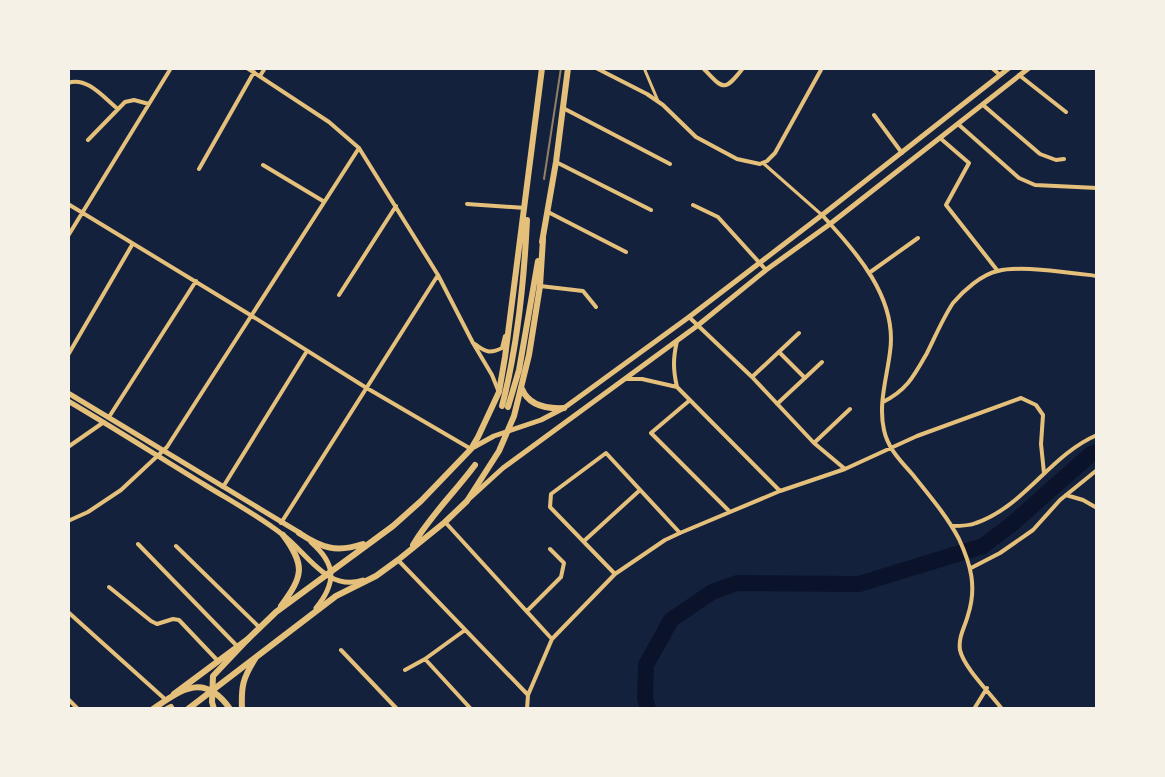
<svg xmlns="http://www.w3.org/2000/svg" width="1165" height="777" font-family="'PT Sans',sans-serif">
<rect width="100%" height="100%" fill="#14213d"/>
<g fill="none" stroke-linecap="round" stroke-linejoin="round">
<path stroke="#0b132b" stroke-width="16" d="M 648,709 L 645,698 L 646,665 L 671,620 L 712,592 L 737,583 L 859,584 L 983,546 L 1012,524 L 1091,454 L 1097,452"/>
<path stroke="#e5c07b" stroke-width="3" d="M 644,68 L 658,101
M 763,163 L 822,215"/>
<path stroke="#e5c07b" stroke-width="4" d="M 247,68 L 329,122 L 359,148 L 438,275 L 473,343 L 492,375 L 498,390
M 596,68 L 647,94 L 663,105 L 696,137 L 737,159 L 760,164 L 767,161 L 775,153 L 822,68
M 703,68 C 723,89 724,93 743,68
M 992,68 L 1000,75
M 1019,75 L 1066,112
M 260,76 L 265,68
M 68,83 C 87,76 104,98 118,109
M 983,105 L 1040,154 L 1056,160 L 1064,159
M 563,108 L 670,164
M 874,115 L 902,153
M 958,124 L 1019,178 L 1035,185 L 1097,188
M 940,138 L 969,163 L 946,205 L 997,270
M 88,140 L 125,102 L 134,100 L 149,104
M 556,162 L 651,210
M 263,165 L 323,201
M 199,169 L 254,72
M 68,204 L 252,316 L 365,387 L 471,449
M 467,204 L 525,208
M 693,205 L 718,217 L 766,270
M 548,212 L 626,252
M 822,215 C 856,252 898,298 890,352 C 887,377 878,404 884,430 C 888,449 901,461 913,475 C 929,495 947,516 959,539 C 971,565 977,587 968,615 C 965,627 958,637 960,650 C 964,668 991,694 1002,709
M 68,236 L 171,68
M 869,273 L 918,238
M 540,286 L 583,291 L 596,307
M 339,295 L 396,206
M 689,317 L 752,377 L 814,443 L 845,469
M 677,341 C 673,358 673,370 677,387 L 780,491
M 475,344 C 485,352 490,354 502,348 L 505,336
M 779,352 L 805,378
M 68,355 L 132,245
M 752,377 L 799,333
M 626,379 L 642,379 L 677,387
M 690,400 L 651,433 L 729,511
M 883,402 C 907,390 914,376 927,353 C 935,337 943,318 953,303 C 963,291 982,274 998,271 C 1020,265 1073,273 1097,276
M 777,404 L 822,362
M 109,417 L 196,281
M 814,443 L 850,409
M 68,447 L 104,422
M 223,487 L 307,351
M 1066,495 L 1083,500 L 1097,508
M 68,521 L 88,512 L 121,490 L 167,447 L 359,148
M 445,522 L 551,638
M 281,523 L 438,275
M 952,526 C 960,526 969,526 976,523 C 1025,506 1050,455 1097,435
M 584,541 L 640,490
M 138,544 L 237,646
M 176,546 L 259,627
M 398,560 L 528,695
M 971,568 L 1000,553 L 1033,530 L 1060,500 L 1097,470
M 615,574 L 550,507 L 551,494 L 606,453 L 680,533
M 109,587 L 151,621 L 157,624 L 173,619 L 179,620 L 217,660
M 527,611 L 561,577 L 564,563 L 550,549
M 68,612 L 166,700
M 341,650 L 397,709
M 425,659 L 471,709
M 405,670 L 425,659 L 465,630
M 68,699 L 78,709
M 527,709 L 528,695 L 552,639 L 615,574 L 665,540 L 680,533 L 780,491 L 845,469 L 917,436 L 1021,398 L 1036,405 L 1043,415 L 1041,444 L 1044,473
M 974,709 L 987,688"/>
<path stroke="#e5c07b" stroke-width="5" d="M 68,393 L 300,533
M 68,401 C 114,428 159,457 205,485 C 231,501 259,516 283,535 C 308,554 327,592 363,580
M 311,542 C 336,564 337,582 316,608"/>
<path stroke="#e5c07b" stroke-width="5" d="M 474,447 L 494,436 L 541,420 L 564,408 L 689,317 L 822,215 L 1009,68
M 470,498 L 503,468 L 697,326 L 766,270 L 830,224 L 1029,68"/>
<path stroke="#e5c07b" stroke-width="6" d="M 542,242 L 556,162 L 568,68
M 522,389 C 529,406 546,409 564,408
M 502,406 C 518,345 524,283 527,220
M 508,407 L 519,370 L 538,261
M 299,533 C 322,548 336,553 363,544
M 413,545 C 430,516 455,492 475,465
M 281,606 C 303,576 306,566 283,535
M 174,694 L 248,639 L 276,612 L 393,526 L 421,501 L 471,449 L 478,437 L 499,392 L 505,357 L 542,68
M 167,709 L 171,707
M 188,709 L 336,596 L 376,576 L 398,560 L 445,522 L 467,501 L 499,451 L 514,416 L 529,355 L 540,286 L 543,239"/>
<path stroke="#e5c07b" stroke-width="6" d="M 153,709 C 183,688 205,673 230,709
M 214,709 L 212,702 L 213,676 L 248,639
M 242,709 C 241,686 243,678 255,659"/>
<path stroke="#918062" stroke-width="2" d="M 544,179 L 561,68"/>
</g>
<rect width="1165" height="777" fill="none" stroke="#f6f1e7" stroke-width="140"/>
</svg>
